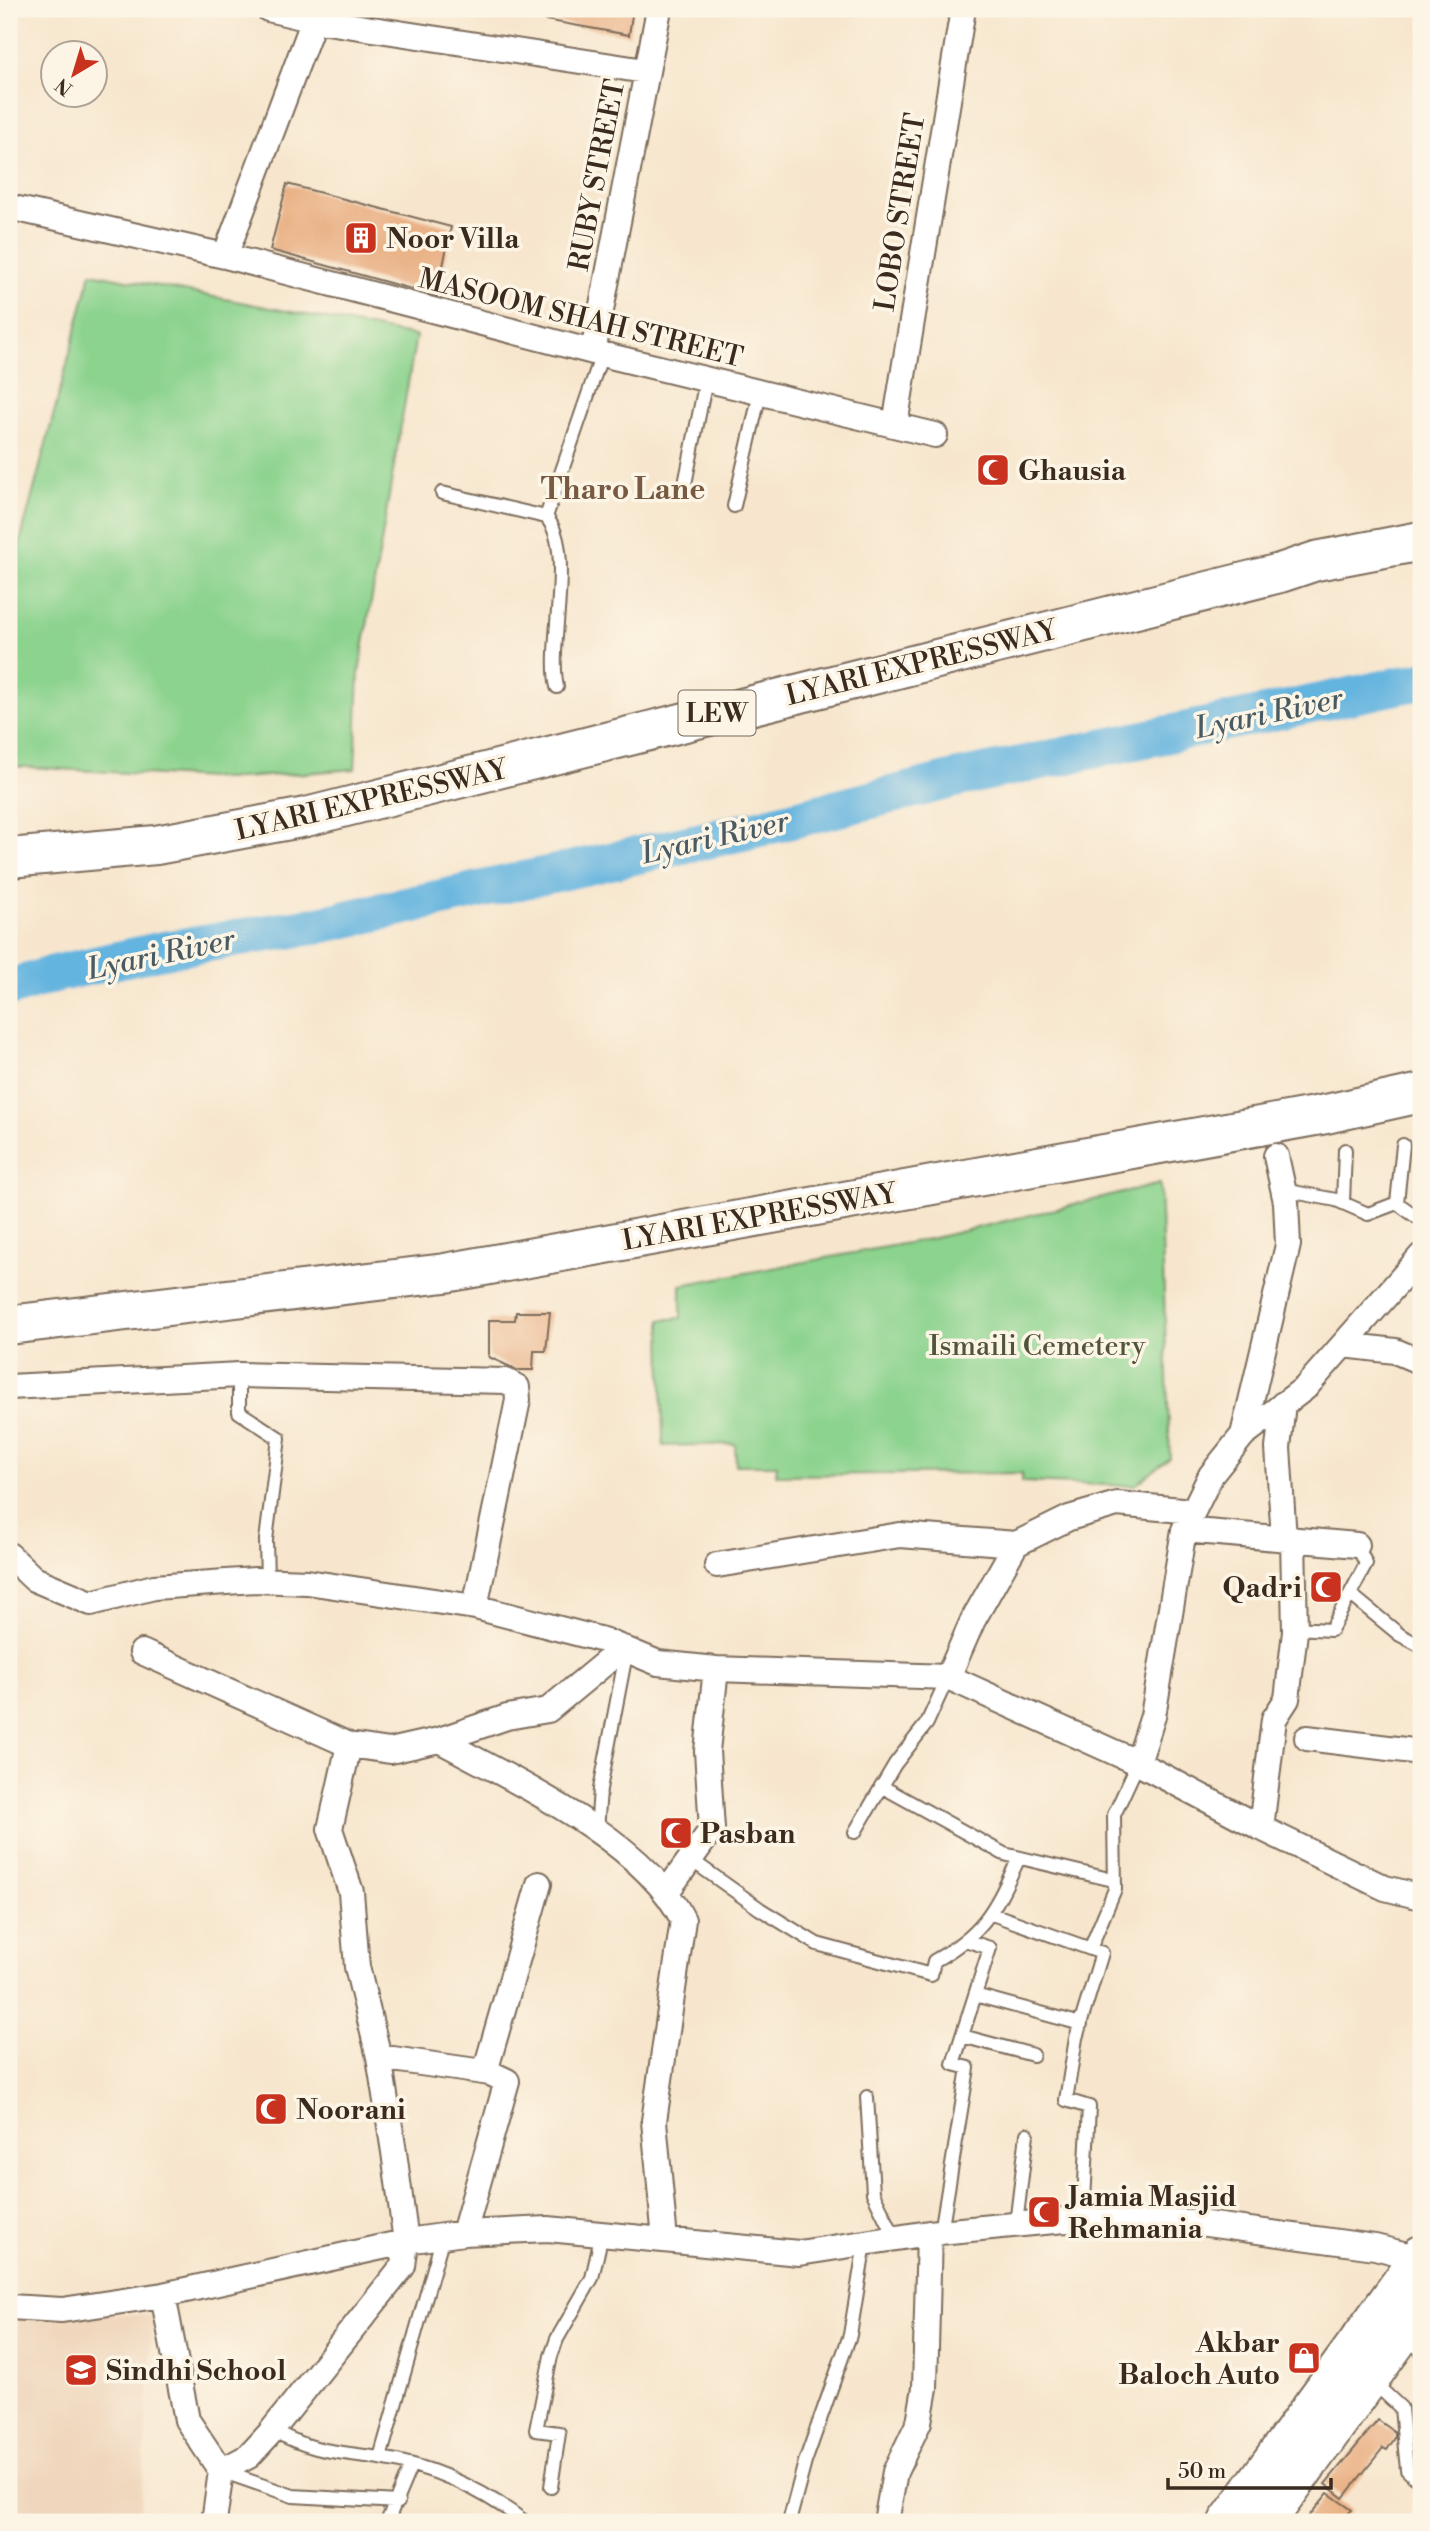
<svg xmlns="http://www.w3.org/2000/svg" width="1430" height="2531" font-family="'Libre Bodoni',serif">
<rect width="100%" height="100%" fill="#fcf5e5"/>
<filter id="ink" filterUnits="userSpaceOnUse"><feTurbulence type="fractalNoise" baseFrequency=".0143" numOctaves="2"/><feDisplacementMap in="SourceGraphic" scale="14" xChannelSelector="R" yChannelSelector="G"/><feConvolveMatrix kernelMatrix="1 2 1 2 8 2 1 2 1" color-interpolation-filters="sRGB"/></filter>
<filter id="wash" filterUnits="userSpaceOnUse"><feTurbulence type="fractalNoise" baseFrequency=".00686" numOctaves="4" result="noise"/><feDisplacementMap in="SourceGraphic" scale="28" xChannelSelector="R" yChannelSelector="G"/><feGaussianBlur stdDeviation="1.57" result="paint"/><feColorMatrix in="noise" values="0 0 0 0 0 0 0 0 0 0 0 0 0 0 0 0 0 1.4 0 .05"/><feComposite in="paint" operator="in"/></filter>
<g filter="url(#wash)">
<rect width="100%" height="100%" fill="#f7e6cd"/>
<path fill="#efd6bc" d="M 18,2307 L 153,2316 L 140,2522 L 9,2522 L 9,2424 Z"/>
<path fill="#8cd38e" stroke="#647e56" stroke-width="2" d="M 91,273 L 416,336 L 359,673 L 355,769 L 227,779 L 9,766 L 9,584 Z
M 1160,1184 L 1170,1458 L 1134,1486 L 1022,1482 L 1022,1473 L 776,1475 L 777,1465 L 736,1465 L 735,1444 L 663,1446 L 661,1320 L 681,1318 L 681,1285 L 934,1238 Z
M 1409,2406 L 1417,2413 L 1421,2408 L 1421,2482 L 1407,2470 L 1403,2415 Z"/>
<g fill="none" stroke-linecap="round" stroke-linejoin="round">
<path stroke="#64b4df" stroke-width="38" d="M 9,988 L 54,974 L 158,951 L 319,925 L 743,832 L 959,778 L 1421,681"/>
</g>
<g id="blocks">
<path fill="#eab287" d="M 535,9 L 633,9 L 629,35 L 534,18 Z
M 287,184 L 451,227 L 437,296 L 270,250 Z
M 516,1312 L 550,1312 L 546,1351 L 534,1351 L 533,1370 L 517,1370 L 489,1357 L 489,1320 L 515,1320 Z
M 1378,2420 L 1395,2432 L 1395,2438 L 1387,2450 L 1383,2448 L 1343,2498 L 1325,2484 Z
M 1328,2493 L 1352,2510 L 1340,2522 L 1304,2522 Z"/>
</g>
</g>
<g filter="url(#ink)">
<use href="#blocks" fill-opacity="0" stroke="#7d6c5b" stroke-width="2"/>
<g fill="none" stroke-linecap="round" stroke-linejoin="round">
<defs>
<path id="service" d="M 685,484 L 706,380
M 442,493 L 546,517 L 602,354
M 734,506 L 760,393
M 546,517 C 576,549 547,644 557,687
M 1283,1190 L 1336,1200 L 1368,1214 L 1397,1203 L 1421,1220
M 1343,1203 L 1345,1150
M 1397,1203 L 1403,1145
M 239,1375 L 239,1412 L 279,1438 L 266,1540 L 267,1580
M 1350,1594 L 1400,1635 L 1421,1646
M 1295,1628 L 1331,1630 L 1366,1564 L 1357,1545
M 1421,1752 L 1419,1704 L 1421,1687
M 881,1786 L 1004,1854 L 1113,1880
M 597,1831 L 600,1789 L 627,1649
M 855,1832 L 895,1764 L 927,1723 L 948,1677
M 690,1859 L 760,1909 L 817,1944 L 931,1975 L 934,1961 C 986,1931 994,1910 1019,1858
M 992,1914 L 1102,1953 L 1076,2038 L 1066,2100 L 1089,2107 L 1083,2220
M 1090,1949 L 1115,1889 L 1114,1815 L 1138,1763
M 975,1995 L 1081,2024
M 962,2036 L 1033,2055
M 867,2097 L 873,2193 L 895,2238
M 1016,2224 L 1027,2134
M 941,2232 L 968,2068 L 953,2064 L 990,1948 L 965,1940
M 1405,2337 L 1421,2350
M 1372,2381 L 1401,2408 L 1407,2470 L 1421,2483
M 272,2430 C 315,2453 334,2451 380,2458 C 433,2466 483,2490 525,2522
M 380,2458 L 443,2236
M 224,2472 L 293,2496 L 398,2502
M 551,2487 L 559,2433 L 536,2430 L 551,2356 L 557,2339 L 592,2278 L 602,2234
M 387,2522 L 411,2465
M 789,2522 L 805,2462 L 850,2335 L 865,2243"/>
<path id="minor" d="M 268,9 L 314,20 L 645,71
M 9,207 L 225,256 L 593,352 L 935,435
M 225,256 L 318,9
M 593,352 L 659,9
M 895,425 L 963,9
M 1344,1345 L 1395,1351 L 1421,1362
M 9,1387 L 239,1375 L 506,1381 L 517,1387 L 518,1400 L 475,1607
M 1283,1404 L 1278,1448 L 1284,1539
M 1243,1435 L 1288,1245 L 1286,1202 L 1276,1156
M 1184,1530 L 1357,1545
M 9,1555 L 34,1579 L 91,1603 L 154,1587 L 255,1580 L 307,1582 L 475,1607 L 603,1640 L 658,1663 L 716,1669 L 948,1677 L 1138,1763 L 1261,1828 L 1385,1888 L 1421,1897
M 717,1565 L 900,1535 L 1016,1544
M 142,1652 L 349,1745
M 948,1677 L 973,1620 L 1016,1544 L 1069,1518 L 1117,1504 L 1192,1511
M 1307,1738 L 1421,1752
M 439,1740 C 515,1781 645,1841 683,1920 L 654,2121 L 665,2240
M 1138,1763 L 1153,1716 L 1184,1530 L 1211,1475 L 1243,1435 L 1305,1388 L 1421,1256
M 1261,1828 L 1274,1719 L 1287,1699 L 1295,1632 L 1293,1539
M 666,1893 L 712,1829 L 707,1751 L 716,1669
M 379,2057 L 490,2073 L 507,2081 L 464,2233
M 485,2072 L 539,1884
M 163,2295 L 187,2420 L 221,2471
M 9,2307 L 62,2310 L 163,2295 L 414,2240 L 464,2233 L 548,2229 L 799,2253 L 929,2233 L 1065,2220 L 1192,2222 L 1375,2247 L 1419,2258
M 214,2522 L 221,2471 L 249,2456 L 270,2433 L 403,2266 L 406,2242 L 394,2152 L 379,2057 L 357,1967 L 351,1892 L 330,1829 L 349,1745 L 390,1751 L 439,1740 L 507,1717 L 548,1710 L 623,1648
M 886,2522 L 895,2472 L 919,2422 L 925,2388 L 929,2233"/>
<path id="primary" d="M 1228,2522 L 1421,2255
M 1266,2522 L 1421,2308"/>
<path id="motorway" d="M 9,858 L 156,845 L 306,817 L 1280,573 L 1316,561 L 1421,541
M 9,1325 L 445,1273 L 1326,1114 L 1421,1093"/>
</defs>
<use href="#service" stroke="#7d6c5b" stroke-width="16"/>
<use href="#minor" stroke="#7d6c5b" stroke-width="28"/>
<use href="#primary" stroke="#7d6c5b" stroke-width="42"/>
<use href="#motorway" stroke="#7d6c5b" stroke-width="42"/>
<use href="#service" stroke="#fff" stroke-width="12"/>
<use href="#minor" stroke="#fff" stroke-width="24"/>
<use href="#primary" stroke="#fff" stroke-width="38"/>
<use href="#motorway" stroke="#fff" stroke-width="38"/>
</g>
</g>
<defs>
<symbol id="building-square" viewBox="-11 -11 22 22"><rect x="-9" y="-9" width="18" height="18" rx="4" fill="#c8321e" stroke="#fcf5e5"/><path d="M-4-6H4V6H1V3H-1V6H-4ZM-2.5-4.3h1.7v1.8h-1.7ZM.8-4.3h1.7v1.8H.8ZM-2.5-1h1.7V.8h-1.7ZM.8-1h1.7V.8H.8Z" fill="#fff"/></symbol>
<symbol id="mosque-square" viewBox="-11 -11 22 22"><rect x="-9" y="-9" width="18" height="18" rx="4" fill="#c8321e" stroke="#fcf5e5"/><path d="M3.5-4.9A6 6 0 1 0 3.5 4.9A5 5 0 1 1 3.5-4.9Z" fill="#fff"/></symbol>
<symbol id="shop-square" viewBox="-11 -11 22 22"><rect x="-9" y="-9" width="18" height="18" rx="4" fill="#c8321e" stroke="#fcf5e5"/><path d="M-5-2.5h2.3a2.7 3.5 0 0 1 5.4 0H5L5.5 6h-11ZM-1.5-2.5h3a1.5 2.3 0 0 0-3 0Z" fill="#fff"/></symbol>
<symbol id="school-square" viewBox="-11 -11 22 22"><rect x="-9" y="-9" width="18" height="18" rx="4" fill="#c8321e" stroke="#fcf5e5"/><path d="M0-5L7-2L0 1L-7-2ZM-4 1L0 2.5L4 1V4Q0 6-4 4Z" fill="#fff"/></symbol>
</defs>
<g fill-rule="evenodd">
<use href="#building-square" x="342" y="219" width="38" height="38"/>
<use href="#mosque-square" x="974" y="451" width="38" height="38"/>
<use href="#mosque-square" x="1307" y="1568" width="38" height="38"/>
<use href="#mosque-square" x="657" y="1814" width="38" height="38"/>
<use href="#mosque-square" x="252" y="2090" width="38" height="38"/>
<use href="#mosque-square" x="1025" y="2193" width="38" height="38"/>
<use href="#shop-square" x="1285" y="2339" width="38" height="38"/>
<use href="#school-square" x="62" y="2351" width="38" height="38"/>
</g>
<g text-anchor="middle" stroke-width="7" stroke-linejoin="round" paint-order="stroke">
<rect fill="#fcf5e5" stroke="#75675a" stroke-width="2" x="678.5" y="690.5" width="77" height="45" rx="5"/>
<g font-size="26" font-weight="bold" fill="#3b2a1e">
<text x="717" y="722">LEW</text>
</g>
<g font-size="28" fill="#3b2a1e" stroke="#fcf5e5">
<text transform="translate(596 175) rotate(-79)" y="10">RUBY STREET</text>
<text transform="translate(899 212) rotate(-81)" y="10">LOBO STREET</text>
<text transform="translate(581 317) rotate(14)" y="10">MASOOM SHAH STREET</text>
<text transform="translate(921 662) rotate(-14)" y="10">LYARI EXPRESSWAY</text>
<text transform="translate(371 799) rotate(-13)" y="10">LYARI EXPRESSWAY</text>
<text transform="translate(759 1216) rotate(-10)" y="10">LYARI EXPRESSWAY</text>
</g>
<g font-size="28" font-weight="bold" fill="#3b2a1e" stroke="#fcf5e5" text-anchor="start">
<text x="386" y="248">Noor Villa</text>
<text x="1018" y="480">Ghausia</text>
<text x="1302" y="1597" text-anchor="end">Qadri</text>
<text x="700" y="1843">Pasban</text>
<text x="296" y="2119">Noorani</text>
<text x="1068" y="2206">Jamia Masjid<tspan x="1068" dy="32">Rehmania</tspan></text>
<text x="1280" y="2352" text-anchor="end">Akbar<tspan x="1280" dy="32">Baloch Auto</tspan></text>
<text x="106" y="2380">Sindhi School</text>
</g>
<g font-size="28" fill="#4f543a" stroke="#fcf5e5">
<text x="1037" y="1355">Ismaili Cemetery</text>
</g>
<g font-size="30" font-weight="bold" fill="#785a43" stroke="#fcf5e5">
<text x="623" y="499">Tharo Lane</text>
</g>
<g font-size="30" font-style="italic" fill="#495a62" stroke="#fcf5e5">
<text transform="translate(1269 713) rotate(-12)" y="10">Lyari River</text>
<text transform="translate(715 837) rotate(-13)" y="10">Lyari River</text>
<text transform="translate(161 954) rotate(-12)" y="10">Lyari River</text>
</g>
</g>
<rect width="1430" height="2531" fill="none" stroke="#fcf5e5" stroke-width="35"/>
<g transform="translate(74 74) rotate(218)"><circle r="33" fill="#fcf5e5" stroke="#afa495" stroke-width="2"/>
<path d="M0-5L12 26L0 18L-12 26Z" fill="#c8321e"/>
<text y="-10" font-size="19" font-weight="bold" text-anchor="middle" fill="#3b2a1e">N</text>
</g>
<path d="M1168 2478v10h163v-10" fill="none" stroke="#3b2a1e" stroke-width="3.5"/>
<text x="1178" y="2478" font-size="21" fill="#3b2a1e" stroke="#fcf5e5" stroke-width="5" paint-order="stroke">50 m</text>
</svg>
